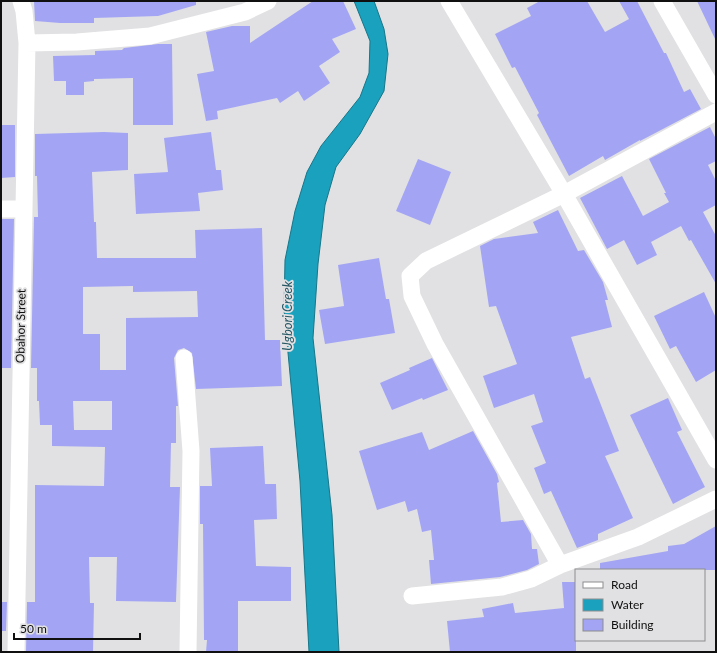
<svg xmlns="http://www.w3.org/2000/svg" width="717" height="653" font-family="Lato,sans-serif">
<rect width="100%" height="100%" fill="#e1e1e3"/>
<path fill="#1aa1bd" stroke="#177689" d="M 354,1 L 374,1 L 384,29 L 388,54 L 384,91 L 360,134 L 336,167 L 325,205 L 318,264 L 313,338 L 332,515 L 339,652 L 309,652 L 300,481 L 284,310 L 285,260 L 295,211 L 307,172 L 321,146 L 360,97 L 369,73 L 370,41 Z"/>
<path fill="#a3a5f4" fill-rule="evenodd" d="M 34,1 L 196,1 L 196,5 L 158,16 L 94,18 L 94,23 L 60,23 L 35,21 Z
M 313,1 L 343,1 L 356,29 L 332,39 L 340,52 L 319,66 L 330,83 L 304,101 L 298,91 L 280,103 L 277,98 L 217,111 L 218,119 L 206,121 L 197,74 L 214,71 L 206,32 L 232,26 L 250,26 L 250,43 Z
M 540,1 L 587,1 L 605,32 L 629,19 L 619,1 L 637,1 L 664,53 L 666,53 L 684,92 L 690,89 L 701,109 L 640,141 L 640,140 L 605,160 L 603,156 L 569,176 L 537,115 L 539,113 L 515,67 L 512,68 L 495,34 L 531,16 L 527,8 Z
M 697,1 L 716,1 L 716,41 Z
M 158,44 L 172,44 L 173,125 L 133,125 L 133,78 L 94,79 L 94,81 L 84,82 L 84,95 L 66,95 L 66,81 L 54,81 L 53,56 L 95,55 L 95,51 L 122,50 L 124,48 Z
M 1,125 L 15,125 L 15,177 L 1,178 Z
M 710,127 L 716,139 L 716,161 L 708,165 L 716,181 L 716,205 L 703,212 L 716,236 L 716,284 L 691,240 L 689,241 L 681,226 L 651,242 L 657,255 L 637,265 L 624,240 L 607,249 L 580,198 L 622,176 L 643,216 L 669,202 L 664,193 L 666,193 L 649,159 Z
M 104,132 L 128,133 L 128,170 L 92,172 L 94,222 L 96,222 L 97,258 L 196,258 L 195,230 L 262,228 L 265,340 L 280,340 L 282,386 L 196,389 L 192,353 L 184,348 L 178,350 L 174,358 L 178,406 L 176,406 L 176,443 L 171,443 L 170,487 L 180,487 L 176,602 L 116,601 L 117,557 L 89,557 L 90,603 L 94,603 L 93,652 L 26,652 L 27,602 L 35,602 L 35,485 L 104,486 L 105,447 L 52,446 L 52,425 L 40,425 L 39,401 L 37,401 L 37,368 L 31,368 L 34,217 L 38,217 L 37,176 L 35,176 L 35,134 ZM 133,286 L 133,292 L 197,291 L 198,317 L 126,318 L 126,370 L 100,370 L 100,334 L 83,334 L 83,287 ZM 73,401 L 112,401 L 112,430 L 74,430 Z
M 211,132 L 216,170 L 221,170 L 223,190 L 198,193 L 200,211 L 136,214 L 134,174 L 168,172 L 164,138 Z
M 418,159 L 451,172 L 430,225 L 396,211 Z
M 558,210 L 578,251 L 584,250 L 603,282 L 608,300 L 605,300 L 612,327 L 571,337 L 585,379 L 590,377 L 619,451 L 605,456 L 633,518 L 598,534 L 598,540 L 577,548 L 551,491 L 544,494 L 534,468 L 546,463 L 531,426 L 543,422 L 534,394 L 494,408 L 483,376 L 517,364 L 496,306 L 489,307 L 480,246 L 494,239 L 538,233 L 533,222 Z
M 1,219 L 14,219 L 11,368 L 1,368 Z
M 379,258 L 386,299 L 389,299 L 395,333 L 325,344 L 319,310 L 344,306 L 338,265 Z
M 704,292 L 716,318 L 716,370 L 696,382 L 676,346 L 670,349 L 654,316 Z
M 432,358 L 448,390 L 423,400 L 422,398 L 392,410 L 380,383 L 410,370 L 409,368 Z
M 668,398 L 682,430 L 677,432 L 705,487 L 673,504 L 630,415 Z
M 473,431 L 497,474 L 499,482 L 497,483 L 501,522 L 523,520 L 531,534 L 532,549 L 537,549 L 539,564 L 527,570 L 500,577 L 431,584 L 429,560 L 434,560 L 431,530 L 422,532 L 417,509 L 408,512 L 405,501 L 377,510 L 359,451 L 422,432 L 429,450 Z
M 263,446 L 265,484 L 276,484 L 277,519 L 254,520 L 256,566 L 291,567 L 291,601 L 238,601 L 238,652 L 206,652 L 207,640 L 204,640 L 203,524 L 200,524 L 200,486 L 212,486 L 210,448 Z
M 716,526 L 716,570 L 600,570 L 600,563 L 668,551 L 668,546 L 684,544 Z
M 562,582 L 576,582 L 576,652 L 450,652 L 447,621 L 484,617 L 482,609 L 513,603 L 515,613 L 564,608 Z
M 1,602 L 7,602 L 6,631 L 1,631 Z"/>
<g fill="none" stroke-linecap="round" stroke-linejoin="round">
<path stroke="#fff" stroke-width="17" d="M 449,1 L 564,194 L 716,460
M 662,1 L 716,95
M 27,43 L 77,42 L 150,36 L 245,12 L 268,1
M 1,209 L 23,209
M 184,358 L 191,451 L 188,652
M 560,565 L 435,344 L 412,296 L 410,276 L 426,261 L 564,194 L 716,112
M 412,596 L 502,587 L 531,579 L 560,565 L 638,537 L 716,499
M 16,652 L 27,43 L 24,11 L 21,1"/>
</g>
<g text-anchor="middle" stroke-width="3.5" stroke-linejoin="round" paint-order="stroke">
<g font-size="12" fill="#101010" stroke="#e1e1e3">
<text transform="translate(21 326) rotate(-89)" y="4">Obahor Street</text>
</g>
<g font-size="13" font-style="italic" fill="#275865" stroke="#e1e1e3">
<text transform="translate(287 316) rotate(-90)" y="5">Ugbori Creek</text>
</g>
</g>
<rect width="717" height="653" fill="none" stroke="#101010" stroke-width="4"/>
<rect x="575" y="569" width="130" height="72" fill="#e1e1e3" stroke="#8d8d8f"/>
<rect x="583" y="582" width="20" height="6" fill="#ffffff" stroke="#8d8d8f"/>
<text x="611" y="589" font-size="12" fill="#101010">Road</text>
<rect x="583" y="599" width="20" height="12" fill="#1aa1bd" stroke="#8d8d8f"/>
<text x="611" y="609" font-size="12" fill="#101010">Water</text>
<rect x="583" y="619" width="20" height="12" fill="#a3a5f4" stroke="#8d8d8f"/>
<text x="611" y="629" font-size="12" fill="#101010">Building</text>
<path d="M14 633v6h126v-6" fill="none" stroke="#101010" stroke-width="2"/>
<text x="20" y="633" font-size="12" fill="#101010" stroke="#e1e1e3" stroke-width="3" paint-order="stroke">50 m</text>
</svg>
